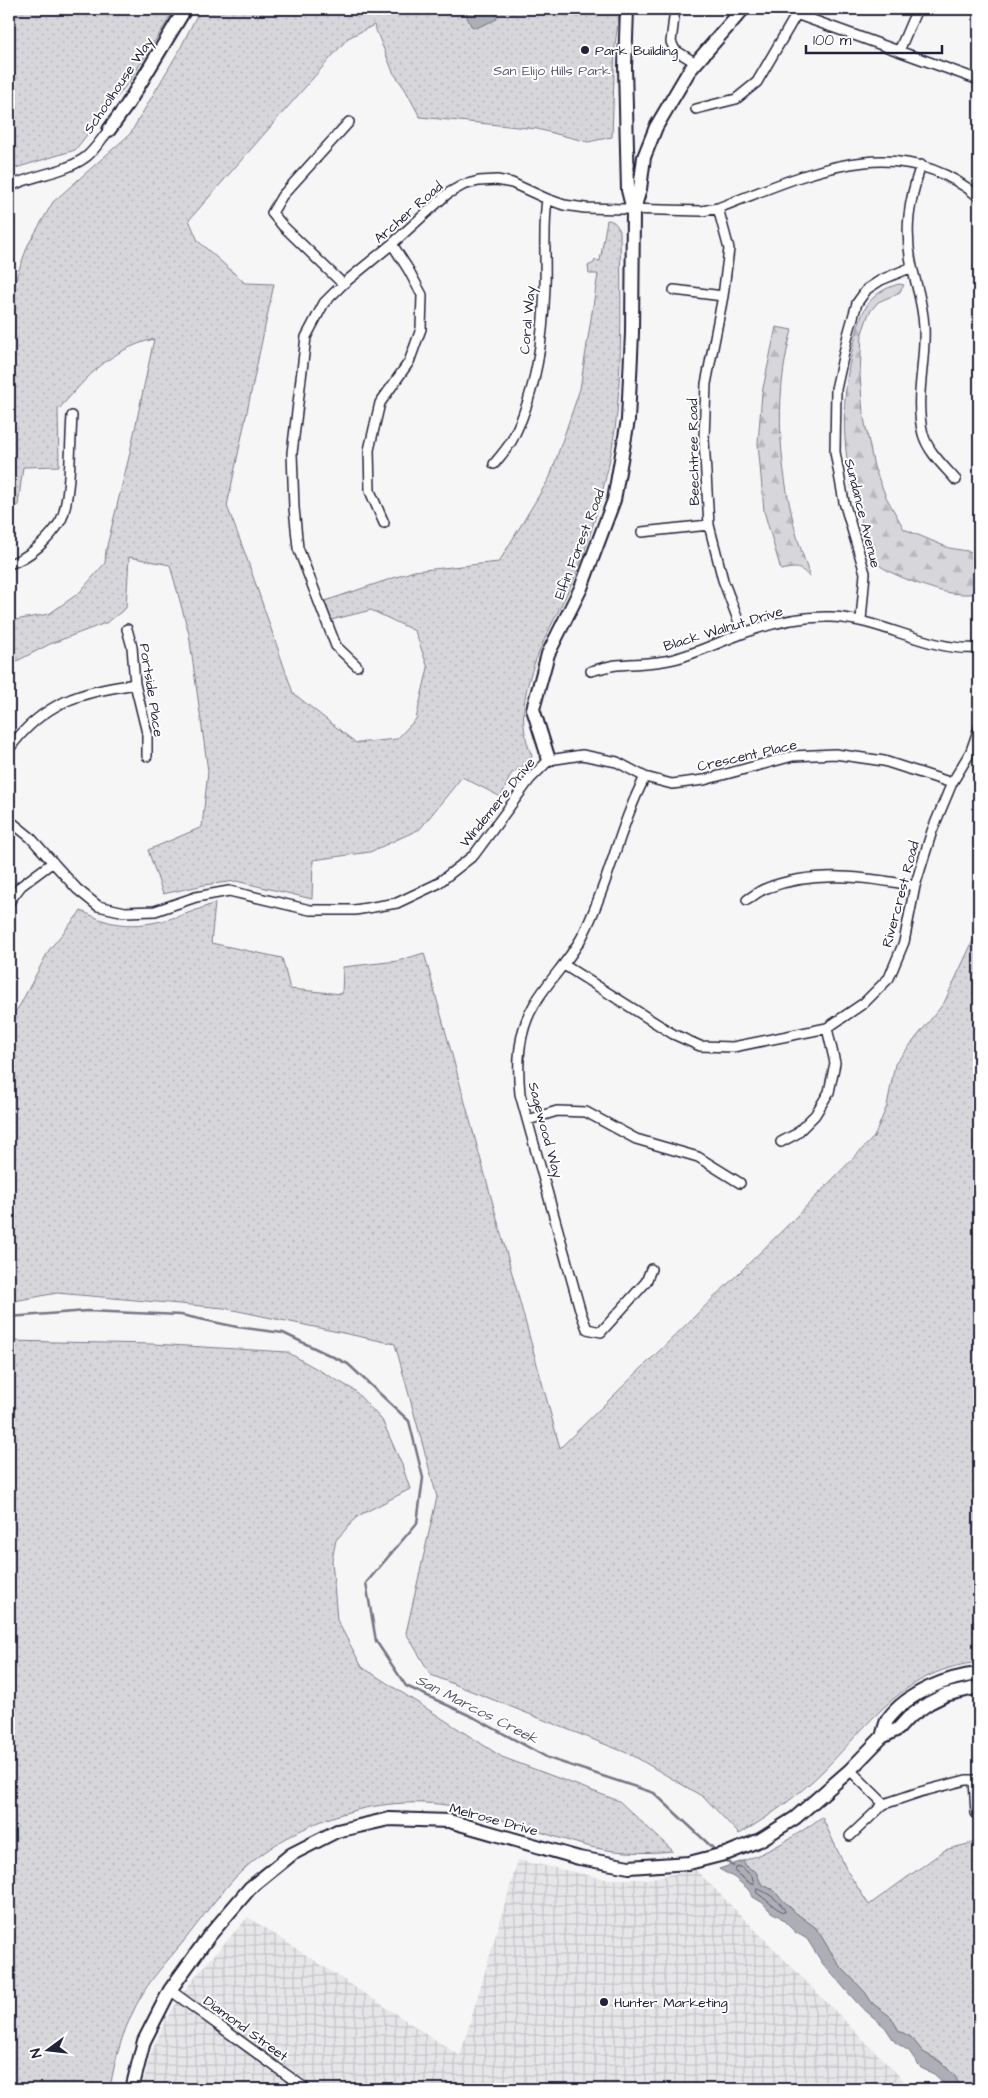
<svg xmlns="http://www.w3.org/2000/svg" width="988" height="2098" font-family="'Architects Daughter',sans-serif">
<defs>
<pattern id="industrial-grid" width="8" height="8" patternUnits="userSpaceOnUse" patternTransform="scale(1.25)"><rect width="8" height="8" fill="#e6e6e9"/><path d="M0 4h8M4 0v8" fill="none" stroke="#c5c5c9"/></pattern>
<pattern id="green-dots" width="8" height="8" patternUnits="userSpaceOnUse" patternTransform="scale(1.25)"><rect width="8" height="8" fill="#d7d7db"/><path d="M2 2h.1M6 6h.1" fill="none" stroke="#b8b8bd" stroke-width="1.8" stroke-linecap="round"/></pattern>
<pattern id="forest-firs" width="22" height="20" patternUnits="userSpaceOnUse" patternTransform="scale(1.25)"><rect width="22" height="20" fill="#d7d7db"/><path d="M5 1l3.5 6h-7zM16 11l3.5 6h-7z" fill="#b8b8bd"/></pattern>
</defs>
<rect width="100%" height="100%" fill="#f6f6f7"/>
<filter id="ink" filterUnits="userSpaceOnUse"><feTurbulence type="fractalNoise" baseFrequency=".02" numOctaves="2"/><feDisplacementMap in="SourceGraphic" scale="10" xChannelSelector="R" yChannelSelector="G"/><feConvolveMatrix kernelMatrix="1 2 1 2 8 2 1 2 1" color-interpolation-filters="sRGB"/></filter>
<g filter="url(#ink)">
<path fill="url(#industrial-grid)" d="M 518,1860 L 606,1879 L 646,1879 L 696,1870 L 912,2089 L 143,2089 L 149,2058 L 166,2019 L 193,1979 L 248,1917 L 460,2056 Z"/>
<path fill="url(#green-dots)" stroke="#7c7c8b" d="M 12,9 L 175,9 L 129,82 L 75,150 L 9,170 L 9,12 Z
M 200,9 L 620,9 L 615,45 L 612,137 L 588,142 L 537,129 L 420,117 L 405,89 L 393,72 L 374,25 L 348,38 L 189,220 L 198,241 L 245,283 L 274,284 L 227,506 L 246,556 L 293,693 L 356,743 L 397,739 L 416,719 L 428,668 L 415,631 L 371,610 L 331,620 L 325,601 L 414,571 L 499,562 L 550,477 L 580,389 L 598,274 L 589,274 L 588,266 L 594,263 L 595,260 L 600,261 L 607,220 C 614,220 617,225 620,231 C 621,291 622,353 617,413 C 612,461 599,508 584,553 C 564,616 501,687 532,756 L 529,762 L 511,774 L 501,797 L 462,777 L 420,829 L 370,852 L 313,860 L 312,899 L 236,881 L 204,885 L 163,894 L 148,850 L 202,827 L 208,771 L 189,634 L 170,565 L 129,557 L 126,608 L 108,622 L 50,644 L 9,665 L 9,621 L 49,614 L 79,593 L 105,563 L 106,550 L 129,457 L 154,339 C 109,350 88,376 58,410 L 59,466 L 23,467 L 18,505 L 9,512 L 9,297 L 28,245 L 53,202 L 130,134 L 180,49 Z
M 215,903 L 211,943 L 282,958 L 290,989 L 342,994 L 343,967 L 398,961 L 424,953 L 560,1448 L 785,1228 L 874,1137 L 887,1106 L 895,1064 L 944,1003 L 979,928 L 979,1662 C 904,1670 873,1720 824,1770 C 800,1794 768,1818 739,1834 L 705,1798 L 632,1755 L 431,1675 L 406,1633 L 437,1497 L 395,1344 L 224,1308 L 57,1293 L 9,1302 L 9,1020 L 20,1005 L 49,950 L 81,911 C 91,915 102,921 113,923 C 148,930 183,915 215,903 Z
M 9,1341 L 153,1344 L 287,1352 L 354,1390 L 382,1420 L 402,1465 L 410,1489 L 358,1516 L 336,1540 L 332,1560 L 337,1620 L 362,1667 L 502,1757 L 619,1801 L 673,1851 C 644,1854 612,1853 583,1845 C 547,1835 512,1822 475,1812 C 465,1810 455,1806 446,1805 C 370,1794 284,1825 232,1881 C 216,1898 202,1918 187,1937 C 173,1955 155,1973 143,1993 C 125,2023 115,2056 110,2089 L 9,2089 Z
M 822,1817 L 847,1871 L 869,1905 L 945,1850 L 979,1841 L 979,2089 L 962,2089 L 954,2075 L 940,2061 L 923,2052 L 911,2037 L 899,2031 L 891,2017 L 872,2003 L 865,1992 L 839,1965 L 816,1928 L 796,1913 L 773,1890 L 761,1884 L 756,1872 L 747,1867 L 743,1861 C 772,1851 797,1835 822,1817 Z"/>
<path fill="url(#forest-firs)" stroke="#7c7c8b" d="M 899,284 L 904,285 L 899,293 L 878,302 L 869,313 L 862,333 L 860,375 L 863,413 L 874,467 L 886,497 L 904,529 L 949,548 L 973,552 L 979,550 L 979,593 C 967,595 953,594 941,591 C 926,587 881,572 873,559 C 868,552 867,539 864,530 C 843,467 838,412 853,347 C 861,315 864,294 899,284 Z
M 776,327 L 792,330 C 775,390 778,455 792,516 C 796,537 804,557 810,578 C 801,566 795,567 781,570 L 764,511 L 758,443 L 762,393 Z"/>
<path fill="#aeaeb7" stroke="#767685" d="M 469,9 L 493,9 L 497,19 L 476,28 L 471,26 L 467,17 Z
M 743,1861 L 747,1867 L 756,1872 L 761,1884 L 773,1890 L 796,1913 L 816,1928 L 839,1965 L 865,1992 L 872,2003 L 891,2017 L 899,2031 L 911,2037 L 923,2052 L 939,2061 L 954,2075 L 962,2089 L 947,2089 L 943,2082 L 934,2074 L 921,2068 L 909,2051 L 895,2042 L 885,2027 L 860,2006 L 823,1964 L 807,1939 L 795,1932 L 779,1916 L 771,1912 L 763,1903 L 753,1897 L 748,1889 L 735,1878 L 719,1869 Z"/>
<g fill="none" stroke-linecap="round" stroke-linejoin="round">
<path stroke="#5a5a6d" stroke-width="1" d="M 741,1867 L 752,1876 L 754,1884 L 751,1884 L 735,1872 L 736,1868 Z
M 757,1889 C 765,1890 784,1904 785,1912 L 783,1912 C 773,1907 766,1899 757,1893 Z"/>
<path stroke="#767685" stroke-width="2.5" d="M 9,1317 L 87,1311 L 181,1315 L 237,1327 L 283,1333 L 348,1364 L 409,1421 L 423,1478 L 417,1523 L 366,1583 L 376,1641 L 406,1686 L 475,1718 L 548,1758 L 654,1793 L 716,1851
M 724,1858 L 733,1866"/>
<defs>
<path id="street" d="M 675,9 L 671,42 L 675,50 L 696,63
M 782,9 L 979,80
M 899,51 L 917,9
M 696,109 L 736,99 L 757,82 L 796,15 L 801,9
M 921,165 C 909,201 904,230 912,267 C 917,288 923,304 924,327 C 926,363 914,398 923,434 C 928,452 944,466 956,480
M 9,187 C 33,174 63,174 86,157 C 95,150 102,138 109,130
M 718,208 L 729,249 L 723,296 L 706,384 L 704,439 L 709,525 L 723,580 L 743,633
M 343,284 L 283,226 L 272,213 L 282,196 L 349,122
M 674,290 L 723,296
M 494,464 C 501,455 510,446 514,436 C 537,390 543,337 545,287 C 546,257 543,229 547,199
M 384,523 L 370,491 L 369,450 L 380,403 L 409,362 L 421,329 L 422,295 L 408,269 L 392,244
M 642,532 L 709,525
M 9,564 C 29,558 50,539 61,520 C 71,499 70,442 72,416
M 861,620 L 865,573 L 844,502 L 835,452 L 836,389 L 848,335 L 857,303 L 867,289 L 881,280 L 912,267
M 127,629 L 132,647 L 135,684 L 147,733 L 147,756
M 357,666 L 336,646 L 298,548 L 294,508 L 292,453 L 306,337 L 324,303 L 343,284 L 392,244 L 447,194 L 463,185 L 479,181 L 497,180 L 512,183 L 547,199 L 564,205 L 585,208 L 702,211 L 718,208 C 806,175 895,127 979,197
M 591,671 C 599,669 608,666 617,665 C 636,663 655,664 674,659 C 697,653 719,642 741,634 C 770,623 801,616 831,617 C 883,619 928,652 979,648
M 9,749 C 44,701 80,693 135,684
M 645,777 C 619,827 609,883 584,933 C 571,960 548,980 534,1005 C 518,1032 517,1063 520,1094 L 581,1313 L 587,1329 L 601,1332 L 646,1282 L 651,1269
M 9,820 L 30,837 L 77,889 L 98,906 L 125,912 L 155,911 L 196,897 L 229,891 L 310,910 L 355,910 L 397,903 L 437,884 L 474,855 L 530,779 L 549,760 L 582,755 L 617,762 L 645,777 L 672,784 L 704,780 L 793,756 L 835,754 L 884,761 L 952,783
M 747,900 C 753,896 760,890 767,888 C 814,870 867,877 915,886
M 9,902 L 21,886 L 53,862
M 564,965 L 673,1034 L 700,1046 L 733,1047 L 827,1028 L 864,1003 L 889,978 L 904,942 L 915,886 L 932,831 L 952,783 L 971,751 L 979,728
M 528,1120 L 557,1111 L 586,1112 L 636,1139 L 698,1157 L 740,1183
M 781,1142 L 796,1134 L 815,1115 L 829,1092 L 835,1063 L 827,1028
M 850,1770 L 884,1804
M 974,1780 L 976,1813
M 850,1836 L 884,1804 L 920,1792 L 966,1780 L 979,1780
M 170,1990 L 306,2089"/>
<path id="secondary" d="M 109,130 L 127,105 L 185,9
M 634,209 L 640,189 L 644,157 L 656,127 L 689,71 L 743,9
M 549,760 L 533,709 L 548,654 L 581,588 L 614,500 L 628,420 L 632,333 L 633,210 L 628,190 L 625,67 L 627,9
M 882,1737 C 884,1732 885,1723 888,1719 C 908,1692 948,1677 979,1674
M 132,2089 L 144,2041 L 170,1990 L 209,1936 L 250,1888 L 292,1854 L 337,1831 L 389,1819 L 449,1821 L 579,1858 L 629,1867 L 689,1863 L 728,1853 L 760,1840 L 795,1818 L 850,1770 L 882,1737 L 898,1729 L 908,1718 L 929,1703 L 945,1695 L 979,1687"/>
</defs>
<use href="#street" stroke="#22223b" stroke-width="12"/>
<use href="#secondary" stroke="#22223b" stroke-width="16"/>
<use href="#street" stroke="#fff" stroke-width="9"/>
<use href="#secondary" stroke="#fff" stroke-width="12"/>
</g>
</g>
<g fill="#22223b" stroke="#fff" stroke-width="2">
<circle cx="585" cy="50" r="5"/>
<circle cx="604" cy="2002" r="5"/>
</g>
<g text-anchor="middle" stroke-width="4" stroke-linejoin="round" paint-order="stroke">
<g font-size="14" fill="#22223b" stroke="#fff" text-anchor="start">
<text x="595" y="55">Park Building</text>
<text x="614" y="2007">Hunter Marketing</text>
</g>
<g font-size="14" fill="#58586b" stroke="#fff">
<text x="552" y="75">San Elijo Hills Park</text>
</g>
<g font-size="14" fill="#22223b" stroke="#fff">
<text transform="translate(118 85) rotate(-56)" y="5">Schoolhouse Way</text>
<text transform="translate(408 212) rotate(-41)" y="5">Archer Road</text>
<text transform="translate(527 320) rotate(-85)" y="5">Coral Way</text>
<text transform="translate(693 452) rotate(-91)" y="5">Beechtree Road</text>
<text transform="translate(863 513) rotate(76)" y="5">Sundance Avenue</text>
<text transform="translate(579 544) rotate(-69)" y="5">Elfin Forest Road</text>
<text transform="translate(723 628) rotate(-17)" y="5">Black Walnut Drive</text>
<text transform="translate(152 690) rotate(81)" y="5">Portside Place</text>
<text transform="translate(747 755) rotate(-13)" y="5">Crescent Place</text>
<text transform="translate(497 802) rotate(-51)" y="5">Windemere Drive</text>
<text transform="translate(900 894) rotate(-75)" y="5">Rivercrest Road</text>
<text transform="translate(546 1130) rotate(75)" y="5">Sagewood Way</text>
<text transform="translate(494 1819) rotate(15)" y="5">Melrose Drive</text>
<text transform="translate(246 2028) rotate(36)" y="5">Diamond Street</text>
</g>
<g font-size="15" font-style="italic" fill="#5a5a6d" stroke="#fff">
<text transform="translate(477 1709) rotate(27)" y="5">San Marcos Creek</text>
</g>
</g>
<rect width="988" height="2098" fill="none" stroke="#fff" stroke-width="30"/>
<rect x="15" y="15" width="958" height="2068" fill="none" stroke="#22223b" stroke-width="2" filter="url(#ink)"/>
<g transform="translate(48 2050) rotate(255)" stroke="#ffffff" stroke-width="4" paint-order="stroke">
<path d="M0-4L9 19L0 12L-9 19Z" fill="#22223b"/>
<text y="-8" font-size="14" font-weight="bold" text-anchor="middle" fill="#22223b">N</text>
</g>
<path d="M806 45v8h136v-8" fill="none" stroke="#22223b" stroke-width="2.5"/>
<text x="813" y="45" font-size="15" fill="#22223b" stroke="#ffffff" stroke-width="4" paint-order="stroke">100 m</text>
</svg>
